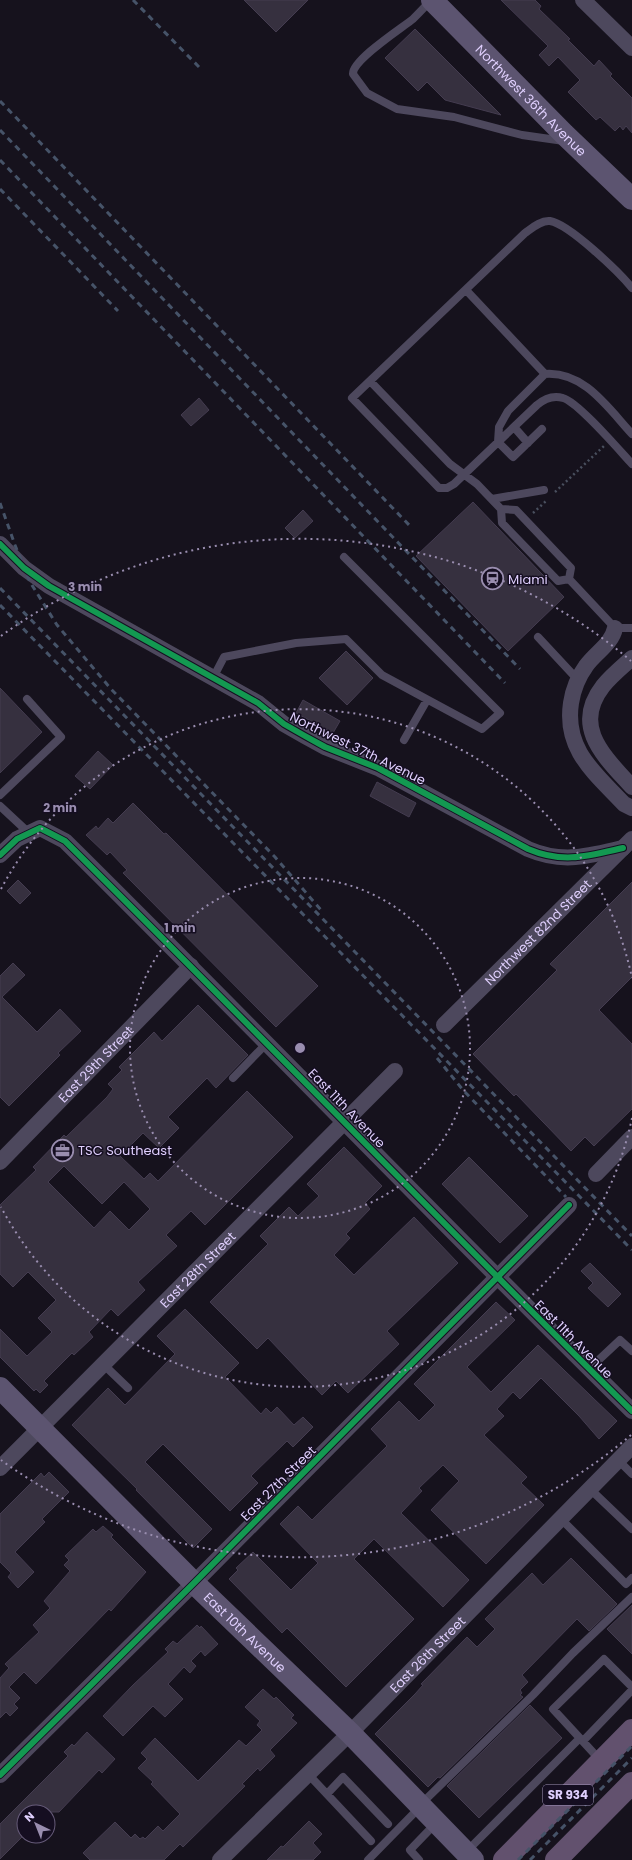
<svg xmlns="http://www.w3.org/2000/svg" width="632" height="1860" font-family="Poppins,sans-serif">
<rect width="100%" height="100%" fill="#16121d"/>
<path fill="#36303f" stroke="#443c50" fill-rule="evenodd" d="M 244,0 L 308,0 L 276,32 Z
M 501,0 L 535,0 L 541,6 L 539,9 L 570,39 L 568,40 L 594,66 L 599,60 L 612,74 L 610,76 L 632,98 L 632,133 L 626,126 L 623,130 L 620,126 L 615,131 L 600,117 L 596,120 L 568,92 L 580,80 L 558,57 L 549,66 L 539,55 L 548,46 Z
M 415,29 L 501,115 L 445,100 L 427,82 L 418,91 L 385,58 Z
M 199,398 L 209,410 L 191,426 L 181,415 Z
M 473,502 L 564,597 L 508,651 L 416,556 Z
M 303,510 L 313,521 L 295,538 L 285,528 Z
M 346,651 L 373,678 L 347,705 L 319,678 Z
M 0,688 L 42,732 L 0,773 Z
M 303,700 L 340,721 L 333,733 L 296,713 Z
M 98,751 L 113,765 L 90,789 L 75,776 Z
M 377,782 L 416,803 L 409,817 L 370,796 Z
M 133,803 L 164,834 L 166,833 L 318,986 L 276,1027 L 123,873 L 127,870 L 110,852 L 107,855 L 86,835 L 96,826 L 98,829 L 108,818 L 113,823 Z
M 18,880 L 31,893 L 20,904 L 7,891 Z
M 632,882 L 632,977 L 599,1010 L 632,1044 L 632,1109 L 594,1146 L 585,1137 L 571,1151 L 516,1094 L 514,1096 L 473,1054 L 557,970 L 550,964 Z
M 13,963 L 25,975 L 2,997 L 37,1032 L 60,1009 L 81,1031 L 58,1053 L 60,1055 L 9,1106 L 0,1097 L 0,976 Z
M 198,1005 L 248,1055 L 216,1088 L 207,1078 L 168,1117 L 179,1128 L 159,1148 L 143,1133 L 120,1156 L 144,1179 L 150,1173 L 158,1181 L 247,1091 L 293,1137 L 205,1225 L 191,1211 L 166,1235 L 177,1246 L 138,1282 L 145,1290 L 118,1316 L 111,1309 L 89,1332 L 93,1337 L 74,1355 L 72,1353 L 44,1381 L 48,1385 L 40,1393 L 36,1389 L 34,1391 L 0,1357 L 0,1329 L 27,1356 L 52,1332 L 38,1318 L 56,1300 L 28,1272 L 13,1287 L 0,1274 L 0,1205 L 36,1170 L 33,1167 L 64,1135 L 66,1137 L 107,1097 L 113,1089 L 108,1084 L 122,1070 L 119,1067 L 154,1032 L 162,1041 ZM 64,1166 L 102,1204 L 124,1182 L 150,1209 L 129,1230 L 110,1211 L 94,1228 L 48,1182 Z
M 344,1147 L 382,1186 L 365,1203 L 370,1209 L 346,1234 L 350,1238 L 334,1255 L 354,1275 L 414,1217 L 458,1263 L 387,1331 L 399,1344 L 348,1393 L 336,1381 L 322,1395 L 268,1338 L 257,1349 L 210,1302 L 268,1244 L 260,1236 L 289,1207 L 298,1216 L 319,1196 L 307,1184 Z
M 469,1157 L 528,1216 L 500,1243 L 442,1184 Z
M 590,1263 L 621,1294 L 608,1307 L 588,1288 L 593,1283 L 581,1271 Z
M 496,1302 L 515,1320 L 467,1367 L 491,1392 L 538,1345 L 617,1421 L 599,1439 L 579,1416 L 541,1378 L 520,1399 L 513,1392 L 497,1409 L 504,1416 L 484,1435 L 527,1477 L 521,1483 L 544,1505 L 486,1564 L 431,1510 L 459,1481 L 443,1465 L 419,1488 L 422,1491 L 401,1513 L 469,1580 L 443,1607 L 374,1539 L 354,1559 L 414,1619 L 346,1687 L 287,1628 L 282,1633 L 229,1579 L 238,1570 L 236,1568 L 253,1552 L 291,1590 L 318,1563 L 280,1524 L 298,1506 L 312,1520 L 387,1446 L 371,1429 L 399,1401 L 419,1421 L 435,1405 L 414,1384 Z
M 185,1309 L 239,1363 L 225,1377 L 261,1414 L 266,1408 L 271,1413 L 277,1407 L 294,1425 L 303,1417 L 313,1427 L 293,1447 L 287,1441 L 251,1476 L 258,1483 L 230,1511 L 163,1444 L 145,1462 L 212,1529 L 193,1548 L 136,1490 L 137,1489 L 72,1425 L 108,1388 L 125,1405 L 175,1354 L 157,1336 Z
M 49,1472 L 69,1492 L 42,1519 L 45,1522 L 15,1552 L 34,1572 L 18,1588 L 8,1577 L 11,1573 L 0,1562 L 0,1514 L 41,1473 L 44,1477 Z
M 103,1526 L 113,1535 L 111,1537 L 146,1572 L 111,1611 L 109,1609 L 36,1684 L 24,1672 L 9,1687 L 20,1698 L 14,1704 L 18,1708 L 10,1716 L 6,1712 L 0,1718 L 0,1678 L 9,1668 L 5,1664 L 39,1632 L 33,1625 L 50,1608 L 44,1601 L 70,1571 L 64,1565 L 69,1560 L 65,1556 L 93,1529 L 96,1532 Z
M 571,1558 L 617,1604 L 589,1631 L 577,1619 L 522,1675 L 528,1682 L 520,1690 L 522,1693 L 520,1695 L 523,1697 L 440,1778 L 438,1777 L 428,1787 L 375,1734 L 415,1694 L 423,1685 L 421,1684 L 467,1637 L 477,1647 L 495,1629 L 485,1619 L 532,1573 L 543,1585 Z
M 632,1605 L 632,1654 L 607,1629 Z
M 197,1625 L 200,1628 L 201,1626 L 218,1644 L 205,1656 L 201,1651 L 191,1661 L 196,1666 L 190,1673 L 184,1667 L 168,1684 L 183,1699 L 165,1717 L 153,1706 L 123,1736 L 103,1716 L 133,1685 L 168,1652 L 165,1649 L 173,1641 L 177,1644 Z
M 263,1689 L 274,1699 L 276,1697 L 294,1715 L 291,1718 L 297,1723 L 270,1750 L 275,1756 L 260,1771 L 258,1768 L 242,1784 L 245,1786 L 183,1847 L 180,1844 L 164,1860 L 90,1860 L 83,1853 L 115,1822 L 131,1838 L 135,1834 L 140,1839 L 143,1837 L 145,1839 L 158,1826 L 163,1831 L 180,1814 L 151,1784 L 153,1782 L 138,1768 L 147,1759 L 141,1753 L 155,1738 L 198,1781 L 239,1740 L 246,1746 L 262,1730 L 257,1725 L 260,1721 L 245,1707 Z
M 530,1705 L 562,1738 L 479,1818 L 447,1786 Z
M 87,1732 L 115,1759 L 102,1773 L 99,1770 L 59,1812 L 24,1812 L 24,1835 L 0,1859 L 0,1824 L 68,1756 L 64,1752 L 72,1744 L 74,1746 Z
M 309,1821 L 322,1834 L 313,1843 L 321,1852 L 313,1860 L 267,1860 L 281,1846 L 283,1847 Z"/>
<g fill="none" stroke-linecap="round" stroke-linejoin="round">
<path stroke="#494f5e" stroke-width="2.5" stroke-dasharray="2 3" stroke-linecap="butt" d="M 555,492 L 604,446
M 533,513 L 546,501"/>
<path stroke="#4d485d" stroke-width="8" d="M 430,1 C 425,7 419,13 413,19 C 402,28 352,60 353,74 L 367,93 L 397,109 L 454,117 L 522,135 L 564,141
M 632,288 C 619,272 569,224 550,221 C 541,220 532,228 525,233 L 352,398 L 439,488 L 447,488 L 454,484 L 537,405 C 544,399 553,395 563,398 C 578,402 619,450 632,464
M 466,290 L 545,374
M 370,381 L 450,464 L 477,484 L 501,509 L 502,523 L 558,581 L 569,579
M 514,427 L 528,443
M 542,429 L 513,457 L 498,442 L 499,427 L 508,411 L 545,374 C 584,371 608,408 632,434
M 492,499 L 544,490
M 501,509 L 516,510 L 571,568 L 569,579
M 569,579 L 615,628 L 632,628
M 538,637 L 578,680
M 213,678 L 224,657 L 296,643 L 346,639 L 382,675 L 482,729 L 500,713 L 344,557
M 404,740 L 427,700
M 0,795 L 61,737 L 27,699
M 0,806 L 29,833
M 233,1078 L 267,1043
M 103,1364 L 128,1388
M 589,1369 L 620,1340 L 632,1351
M 618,1460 L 632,1474
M 590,1489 L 632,1529
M 561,1519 L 626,1584 L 632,1578
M 583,1741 L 632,1690
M 601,1761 L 553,1709 L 604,1659 L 632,1687
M 308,1774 L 371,1841
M 327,1794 L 343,1777 L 388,1824
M 420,1805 L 533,1695 L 573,1653 L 632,1597
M 466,1852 L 580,1738
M 368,1860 L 420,1807
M 419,1860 L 410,1850 L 436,1823"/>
<g stroke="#4d485d" stroke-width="16">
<path d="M 583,0 L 632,48"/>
<path d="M 0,544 L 24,568 L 49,586 L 258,703 L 284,724 L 305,736 L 325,747 L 378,768 L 528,849 C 563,864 588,856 623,848"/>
<path d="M 615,628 C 612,644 595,653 586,666 C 578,677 573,690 571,703 C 564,750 595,773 624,804 L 632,808"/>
<path d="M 632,658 C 622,667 611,676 603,686 C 571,727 605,757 632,787"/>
<path d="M 0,855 L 17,839 L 40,828 L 65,841 C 256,1030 441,1223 632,1411"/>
<path id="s1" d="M 444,1025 L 632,839"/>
<path id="s2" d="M 0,1162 L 191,966"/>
<path d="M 596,1174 L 632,1137"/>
<path id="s3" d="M 0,1468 L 395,1071"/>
<path d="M 0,1775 L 194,1583 L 569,1205"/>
<path id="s4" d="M 220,1860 L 350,1733 L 632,1446"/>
</g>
<g stroke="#5c5470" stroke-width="22">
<path id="s5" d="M 432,0 L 564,134 L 632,199"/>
<path id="s6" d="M 0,1388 L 194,1583 L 350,1733 L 473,1860"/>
</g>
<path stroke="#62516e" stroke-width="22" d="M 504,1860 L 632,1730
M 556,1860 L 632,1783"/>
<path stroke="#465368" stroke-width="3" stroke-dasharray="6 5" stroke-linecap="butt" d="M 133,0 L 202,70
M 0,101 L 411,527
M 0,130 L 520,669
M 0,160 L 505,683
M 0,189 L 118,311
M 0,503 L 15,545 L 30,582 L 57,625 L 111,689 L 275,857 L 321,910
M 0,588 L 632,1236
M 0,605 L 632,1250
M 437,1058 L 463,1090 L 566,1197
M 518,1860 L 632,1746
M 530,1860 L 632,1758"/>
<defs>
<path id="cycleway" d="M 0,544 L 24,568 L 49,586 L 258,703 L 284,724 L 305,736 L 325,747 L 378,768 L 528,849 C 563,864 588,856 623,848
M 0,855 L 17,839 L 40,828 L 65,841 C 256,1030 441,1223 632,1411
M 0,1775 L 194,1583 L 569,1205"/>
</defs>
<use href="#cycleway" stroke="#150e21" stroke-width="8"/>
<use href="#cycleway" stroke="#139951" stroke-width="6"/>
</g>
<g fill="none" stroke="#998daf" stroke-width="2" stroke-dasharray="2 4">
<circle cx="300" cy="1048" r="170"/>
<path d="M632 1118A339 339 0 0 1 1 1207M1 889A339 339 0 0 1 632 978"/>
<path d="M631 1435A509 509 0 0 1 1 1460M1 636A509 509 0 0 1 631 661"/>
</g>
<defs>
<symbol id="station-ring" viewBox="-11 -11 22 22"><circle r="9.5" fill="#150e21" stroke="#998daf" stroke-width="1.5"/><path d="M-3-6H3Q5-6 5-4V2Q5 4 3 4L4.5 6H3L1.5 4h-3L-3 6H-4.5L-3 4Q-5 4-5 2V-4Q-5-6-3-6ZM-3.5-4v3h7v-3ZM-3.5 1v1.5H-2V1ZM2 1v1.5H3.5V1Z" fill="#998daf"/></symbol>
<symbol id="office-ring" viewBox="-11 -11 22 22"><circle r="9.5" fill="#150e21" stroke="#998daf" stroke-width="1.5"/><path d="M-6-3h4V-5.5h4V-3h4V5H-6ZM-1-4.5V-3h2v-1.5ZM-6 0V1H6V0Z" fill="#998daf"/></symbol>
</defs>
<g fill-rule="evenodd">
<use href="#station-ring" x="480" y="566" width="25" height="25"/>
<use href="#office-ring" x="50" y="1138" width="25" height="25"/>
</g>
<g text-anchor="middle" stroke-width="3" stroke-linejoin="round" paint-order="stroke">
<rect fill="#150e21" stroke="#a295bb" stroke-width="1" x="543" y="1785" width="50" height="20" rx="3"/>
<g font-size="12" font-weight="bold" fill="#dfcffd">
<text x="568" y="1799">SR 934</text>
</g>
<g font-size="13" fill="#dfcffd" stroke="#150e21">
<text dy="5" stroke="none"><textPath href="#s5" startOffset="141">Northwest 36th Avenue</textPath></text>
<text transform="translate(358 748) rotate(26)" y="5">Northwest 37th Avenue</text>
<text dy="5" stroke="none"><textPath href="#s1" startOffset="132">Northwest 82nd Street</textPath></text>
<text dy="5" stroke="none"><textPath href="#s2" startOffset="137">East 29th Street</textPath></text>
<text transform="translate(347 1108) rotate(46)" y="5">East 11th Avenue</text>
<text dy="5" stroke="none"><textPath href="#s3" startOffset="280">East 28th Street</textPath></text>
<text transform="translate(574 1339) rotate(45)" y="5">East 11th Avenue</text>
<text transform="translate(278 1483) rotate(-45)" y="5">East 27th Street</text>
<text dy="5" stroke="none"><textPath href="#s6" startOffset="346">East 10th Avenue</textPath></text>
<text dy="5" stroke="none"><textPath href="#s4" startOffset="292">East 26th Street</textPath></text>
</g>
<g font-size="13" fill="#dfcffd" stroke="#150e21" text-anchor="start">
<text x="508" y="584">Miami</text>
<text x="78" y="1155">TSC Southeast</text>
</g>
</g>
<circle cx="300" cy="1048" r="6" fill="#998daf" stroke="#150e21" stroke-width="2"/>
<g font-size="12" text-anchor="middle" font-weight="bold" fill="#998daf" stroke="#150e21" stroke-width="3" stroke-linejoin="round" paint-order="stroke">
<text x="85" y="591">3 min</text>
<text x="60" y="812">2 min</text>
<text x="180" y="932">1 min</text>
</g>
<g transform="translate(36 1824) rotate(317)"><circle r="19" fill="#150e21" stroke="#665b79"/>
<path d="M0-3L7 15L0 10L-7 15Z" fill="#998daf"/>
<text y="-6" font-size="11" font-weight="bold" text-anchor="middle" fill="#dfcffd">N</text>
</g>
</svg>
